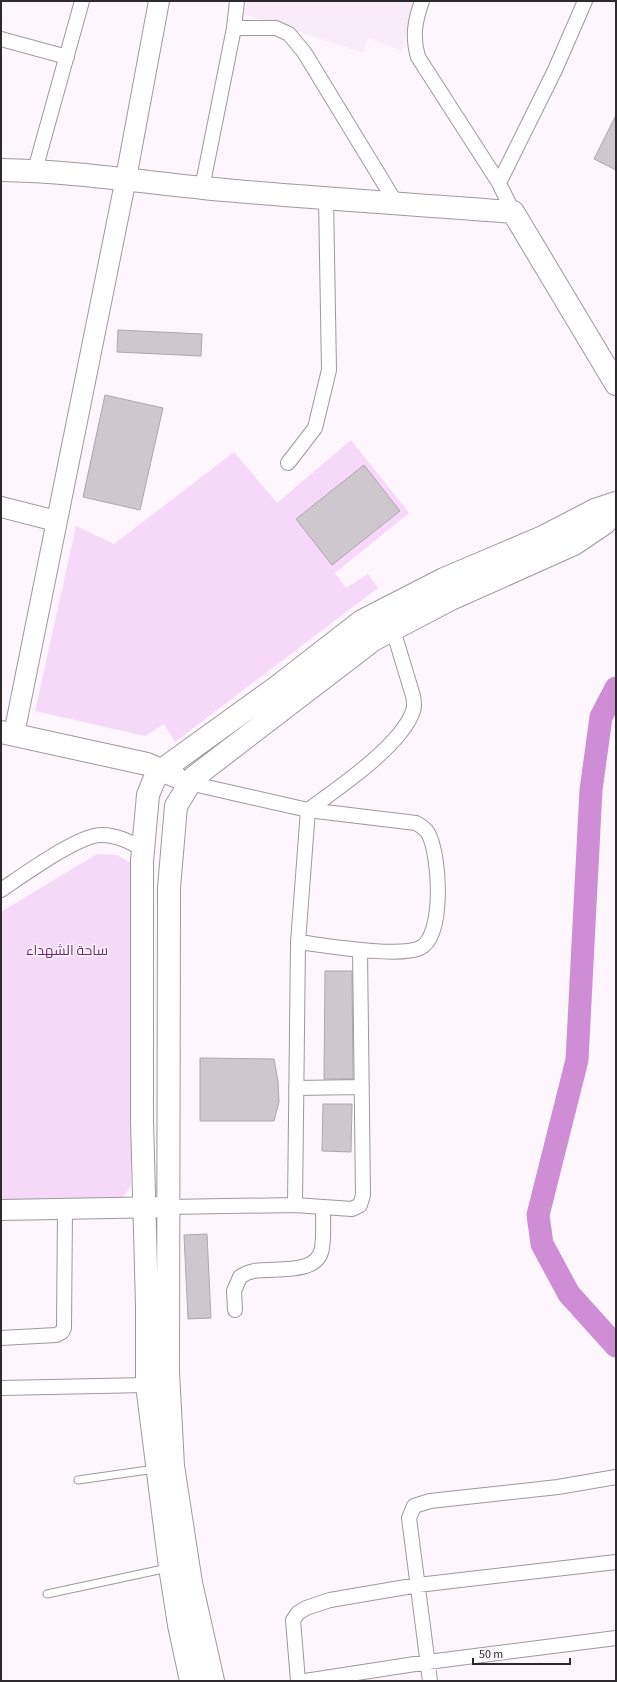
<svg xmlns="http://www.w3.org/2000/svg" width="617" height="1682" font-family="'Source Sans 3',Cairo,sans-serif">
<rect width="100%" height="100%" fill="#fdf7fd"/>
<path fill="#f8ecf9" d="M 246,1 L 414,1 L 402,51 L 368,38 L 363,53 L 244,14 Z"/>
<path fill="#f6d8f9" d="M 351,440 L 409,513 L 335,573 L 346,588 L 368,574 L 378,588 L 175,742 L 164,724 L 145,736 L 35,711 L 76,526 L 114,544 L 234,452 L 277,503 Z
M 97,854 L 117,855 L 131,863 L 131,1186 L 122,1198 L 1,1199 L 1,912 Z"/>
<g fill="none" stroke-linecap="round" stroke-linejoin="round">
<path stroke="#ce8dd5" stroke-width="23" d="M 616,688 L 601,717 L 591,790 L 577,1060 L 538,1215 L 542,1244 L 569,1294 L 616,1346"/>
</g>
<path fill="#cec8ce" stroke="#ada7ad" d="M 616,115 L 616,170 L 594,159 Z
M 118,330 L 202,334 L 201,356 L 117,352 Z
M 105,395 L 163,408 L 140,510 L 83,497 Z
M 364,465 L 400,511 L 332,565 L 296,519 Z
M 325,971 L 352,971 L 353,1079 L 324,1079 Z
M 200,1058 L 274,1059 L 278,1081 L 279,1102 L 274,1121 L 200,1121 Z
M 323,1104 L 352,1104 L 351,1152 L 322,1151 Z
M 207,1234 L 211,1318 L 188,1319 L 184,1235 Z"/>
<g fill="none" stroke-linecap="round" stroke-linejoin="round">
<defs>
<path id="lane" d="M 78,1480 L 155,1469
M 47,1594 L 168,1568"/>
<path id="street" d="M 422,1 C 415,21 412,36 418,57 L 499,183 L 513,212
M 234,28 L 276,28 L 289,34 L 304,52 L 396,203
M 1,39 L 67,57
M 35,170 L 82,1
M 499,183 L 555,70 L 585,1
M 202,188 L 234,28 L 237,1
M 288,463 L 315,428 L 329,370 L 326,198
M 189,783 L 308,810 L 416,823 C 421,826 425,828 428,833 C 440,854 445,936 420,948 C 399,958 323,945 298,942
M 1,890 C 22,876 77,836 100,835 C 115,834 130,842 143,849
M 296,1088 L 362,1087
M 295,1205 L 298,942 L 308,810 C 337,789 402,745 413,711 C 415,706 414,701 413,696 L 391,623
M 167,1207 L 295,1205 L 352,1209 L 360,1205 L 363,1195 L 360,950
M 235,1310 L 234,1291 L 240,1277 C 244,1274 249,1272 254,1271 C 274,1267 318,1276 322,1248 C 324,1235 323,1220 323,1207
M 1,1338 L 56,1335 L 62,1332 L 64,1328 L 65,1209
M 1,1388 L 147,1385
M 298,1681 L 293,1620 L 298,1613 L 306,1608 L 330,1600 L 418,1585 L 616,1562
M 305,1681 L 428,1662 L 616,1638
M 430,1681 L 409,1518 L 414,1506 L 430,1501 L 558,1487 L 616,1477"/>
<path id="secondary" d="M 1,507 L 56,521
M 14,734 L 126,178 L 159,1
M 1,1210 L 167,1207"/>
<path id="primary" d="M 1,170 C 69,171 135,181 203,188 C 306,198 410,204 513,212 L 616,384
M 1,732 L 147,764 L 175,776
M 191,1681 L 179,1625 L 170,1567 L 147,1385 L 147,1306 L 142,1120 L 142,861 L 148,795 L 154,780 L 162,770 L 277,687 L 362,621 L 444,579 L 543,537 L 595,510 L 616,503
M 213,1681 L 191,1583 L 173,1466 L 168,1372 L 169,888 L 176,806 L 193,778 L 373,640 L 451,599 L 574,544 L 605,523 L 616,504"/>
</defs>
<use href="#lane" stroke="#9e989e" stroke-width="9"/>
<use href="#street" stroke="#9e989e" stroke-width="16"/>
<use href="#secondary" stroke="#9e989e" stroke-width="22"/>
<use href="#primary" stroke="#9e989e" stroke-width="24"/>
<use href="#lane" stroke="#fff" stroke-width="7"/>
<use href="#street" stroke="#fff" stroke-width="14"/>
<use href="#secondary" stroke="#fff" stroke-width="20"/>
<use href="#primary" stroke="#fff" stroke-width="22"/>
</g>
<g text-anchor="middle" stroke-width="3" stroke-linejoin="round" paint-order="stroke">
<g font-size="14" fill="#712379" stroke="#fdf7fd">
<text x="67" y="955">ساحة الشهداء</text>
</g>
</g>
<rect width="617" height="1682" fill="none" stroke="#2c2a2c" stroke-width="4"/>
<path d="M473 1658v6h97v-6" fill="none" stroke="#2c2a2c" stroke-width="2"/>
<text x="479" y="1658" font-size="12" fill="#2c2a2c" stroke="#fdf7fd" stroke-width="3" paint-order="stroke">50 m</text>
</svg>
